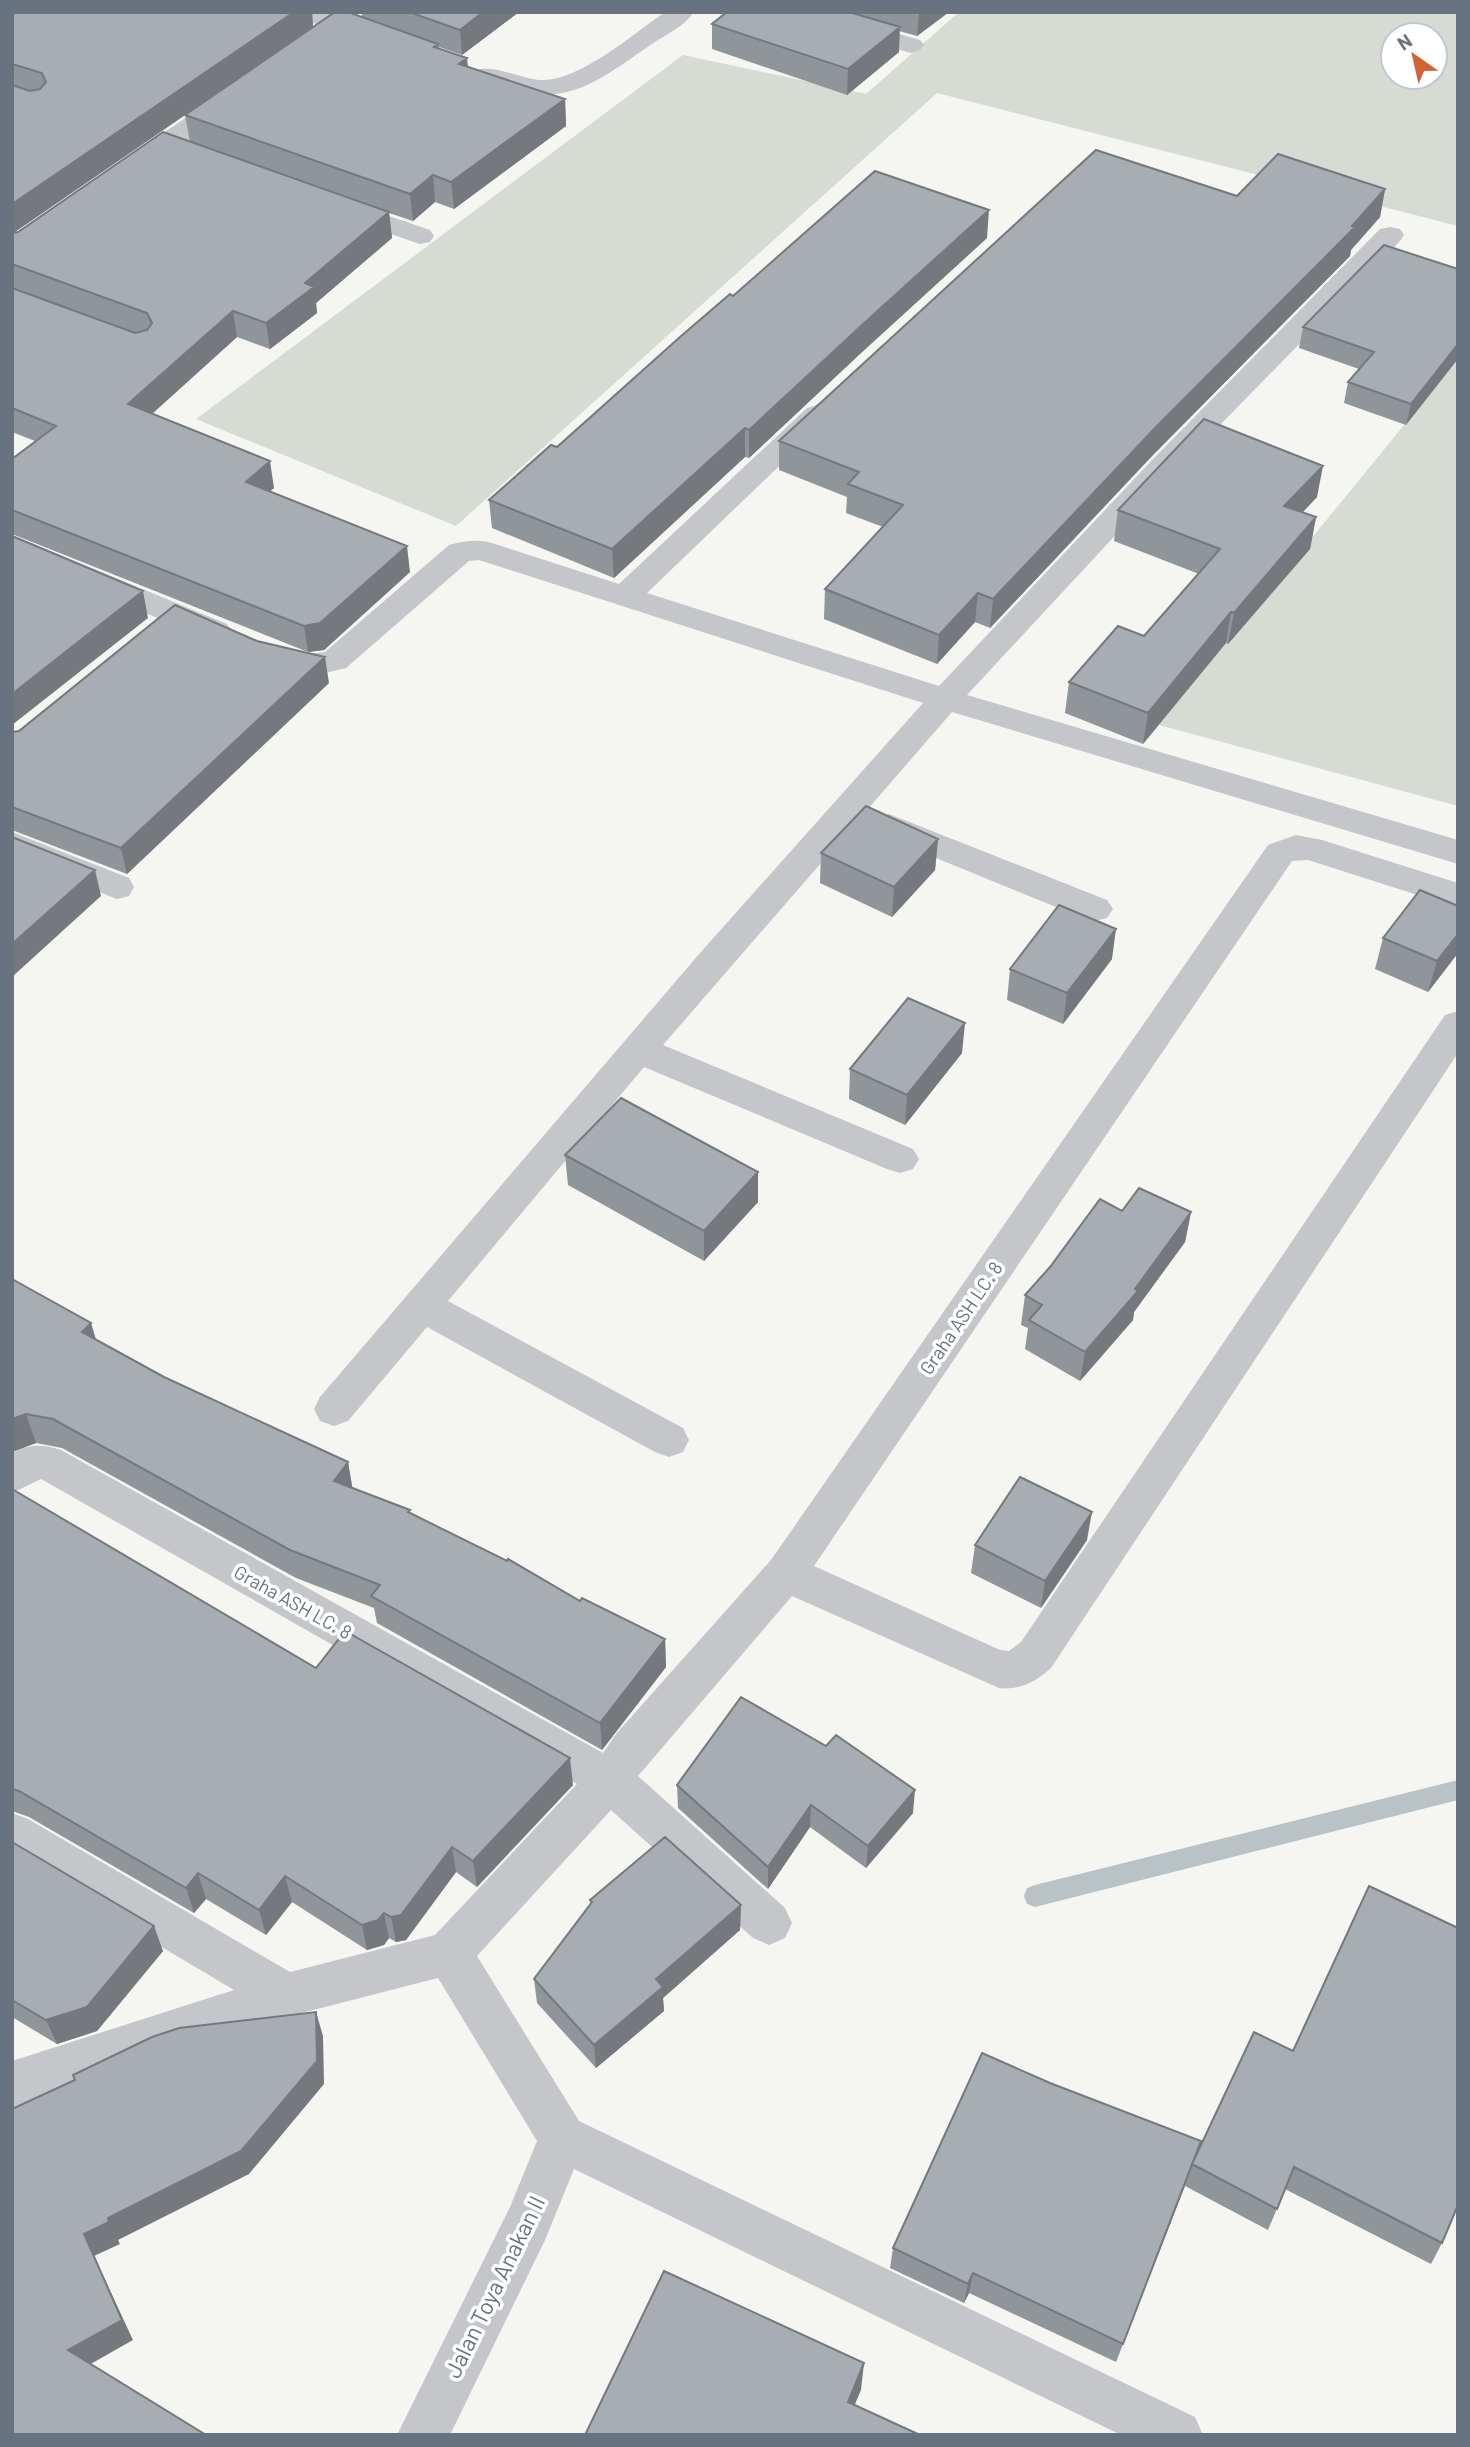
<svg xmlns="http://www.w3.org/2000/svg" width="1470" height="2447" font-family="Barlow,sans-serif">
<rect width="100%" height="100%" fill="#f5f5f2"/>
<path fill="#d6dcd3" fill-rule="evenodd" d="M 959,12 L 1458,12 L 1458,226 L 937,93 L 456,526 L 196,419 L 683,55 L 866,94 ZM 1393,35 L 1435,35 L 1435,77 L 1393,77 Z
M 1458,359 L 1458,806 L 1159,725 Z"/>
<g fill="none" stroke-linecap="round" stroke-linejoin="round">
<path fill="#b9c2c7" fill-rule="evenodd" d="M 1458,1780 L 1458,1800 L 1035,1907 L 1027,1904 L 1024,1896 L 1027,1888 L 1035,1885 Z"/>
<path fill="#c4c6ca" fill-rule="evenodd" d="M 292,12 L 330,12 L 384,31 L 388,36 L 384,41 L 375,44 L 295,17 Z
M 665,12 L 694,12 C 685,26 665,35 652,44 C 597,81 570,108 500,88 C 490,86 478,84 472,75 L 476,70 C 497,64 521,80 544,80 C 582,79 633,34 665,12 Z
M 783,12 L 824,12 L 920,40 L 924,45 L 920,50 L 911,53 L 786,17 Z
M 230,92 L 239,94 L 243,100 L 239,106 L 142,173 L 122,173 L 119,167 L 122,161 L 221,94 Z
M 342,200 L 430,230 L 434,236 L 430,242 L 420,244 L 332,214 L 328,208 L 332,202 Z
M 1390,227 L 1400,229 L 1404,235 L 1400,241 L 1176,470 L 967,695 L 1458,840 L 1458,864 L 952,712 L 663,1045 L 913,1149 L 919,1159 L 913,1169 L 900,1173 L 887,1169 L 644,1067 L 448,1301 L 683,1428 L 689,1440 L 683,1452 L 669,1457 L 655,1452 L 427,1327 L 348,1421 L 334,1426 L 320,1421 L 314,1409 L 320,1397 L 700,953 L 923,703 L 479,560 L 469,561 L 346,668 L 308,677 L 263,663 L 258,656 L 263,649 C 285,643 300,657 325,652 L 449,545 C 464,541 477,539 492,543 L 619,584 L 807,408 L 817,405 L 827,408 L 832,414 L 827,420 L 647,593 L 939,686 L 1154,458 L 1380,229 Z
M 12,535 L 227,624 L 232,631 L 227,638 L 216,641 L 205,638 L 12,557 Z
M 889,814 L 1107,900 L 1113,909 L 1107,918 L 1095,921 L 1083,918 L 877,834 L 872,826 L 877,818 Z
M 12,832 L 129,878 L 134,887 L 129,896 L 117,899 L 12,858 Z
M 1296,835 L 1322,840 L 1458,883 L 1458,908 L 1308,860 L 1292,861 L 814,1566 L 1000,1650 L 1009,1651 L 1021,1642 L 1445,1015 L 1458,1011 L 1458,1053 L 1051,1668 C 1037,1681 1019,1691 999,1688 L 792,1596 L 638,1776 L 785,1908 L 792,1923 L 785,1938 L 769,1945 L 753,1938 L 611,1810 L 477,1956 L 579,2121 L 1195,2417 L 1203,2435 L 1121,2435 L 574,2169 L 545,2240 L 450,2435 L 397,2435 L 510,2207 L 537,2141 L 438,1978 L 286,2017 L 12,2107 L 12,2061 L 234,1990 L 12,1858 L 12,1813 L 28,1819 L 290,1972 L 435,1935 L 577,1784 L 41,1479 L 12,1493 L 12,1453 C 29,1444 43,1444 61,1450 L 603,1753 L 616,1734 L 771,1560 L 1268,845 Z"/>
</g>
<path fill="#90959a" d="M 12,12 L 312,12 L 313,27 L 13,233 L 18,232 L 190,142 L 185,115 L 362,17 L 362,12 L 519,12 L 462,55 L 439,47 L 439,49 L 468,67 L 565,99 L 566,126 L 454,209 L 435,202 L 413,221 L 389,213 L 392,238 L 316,303 L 317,313 L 270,349 L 237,337 L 152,414 L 274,488 L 270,491 L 410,572 L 324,650 L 308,652 L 12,534 L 12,459 L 35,441 L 12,432 Z
M 727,12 L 949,12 L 917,36 L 899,31 L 899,52 L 847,95 L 712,49 L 712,24 Z
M 1385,189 L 1380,217 L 1351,250 L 1350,256 L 1152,456 L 990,628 L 975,622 L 937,664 L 824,619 L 825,589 L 883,527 L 846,513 L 847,497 L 779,470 L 779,441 L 1237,196 Z
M 987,238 L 861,353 L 749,458 L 745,457 L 614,578 L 492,528 L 489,500 L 557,447 L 733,296 Z
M 1458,269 L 1406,425 L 1344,403 L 1348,382 L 1359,369 L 1299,348 L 1303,327 Z
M 1317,497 L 1302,513 L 1316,517 L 1310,549 L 1228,644 L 1226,643 L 1143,744 L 1065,713 L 1069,682 L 1144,636 L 1199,574 L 1114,541 L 1118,510 Z
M 329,683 L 127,874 L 12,830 L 12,732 Z
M 938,839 L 935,870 L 892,917 L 820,883 L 821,853 Z
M 1458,906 L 1458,953 L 1428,992 L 1375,969 L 1383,938 Z
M 1112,959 L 1063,1024 L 1007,1000 L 1010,969 Z
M 962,1053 L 905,1125 L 849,1099 L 850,1069 Z
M 565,1155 L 758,1172 L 758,1202 L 704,1261 L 568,1185 Z
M 1122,1211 L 1191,1212 L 1185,1242 L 1134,1312 L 1133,1320 L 1080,1381 L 1025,1349 L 1028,1328 L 1021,1325 L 1025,1295 Z
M 12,1279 L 96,1340 L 164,1377 L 348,1462 L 352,1488 L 410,1510 L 410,1513 L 580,1601 L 665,1639 L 666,1667 L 602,1750 L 377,1623 L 374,1608 L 296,1578 L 62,1448 L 36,1443 L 12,1452 Z
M 12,1486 L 14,1490 L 316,1668 L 573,1785 L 477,1887 L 456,1872 L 406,1940 L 396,1942 L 389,1938 L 384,1945 L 367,1950 L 292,1902 L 266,1935 L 206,1899 L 194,1913 L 29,1817 L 12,1811 Z
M 1087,1540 L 1041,1608 L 971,1573 L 975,1545 Z
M 677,1785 L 913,1813 L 866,1868 L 810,1827 L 768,1889 L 678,1808 Z
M 12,1842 L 163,1951 L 97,2031 L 57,2044 L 12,2017 Z
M 590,1900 L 741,1905 L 740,1930 L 663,1998 L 664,2011 L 596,2068 L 537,2003 L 534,1979 L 591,1904 Z
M 1254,2032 L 1442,2243 L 1431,2264 L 1285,2189 L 1268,2230 L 1185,2186 L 1186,2183 L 1116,2362 L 969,2293 L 964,2303 L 890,2268 L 893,2248 L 1196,2156 Z"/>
<path fill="#75797d" d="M 294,12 L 312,12 L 313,27 L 12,234 L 12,204 Z
M 483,12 L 519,12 L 462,55 L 460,30 Z
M 919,12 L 949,12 L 917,36 Z
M 900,27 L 899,52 L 847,95 L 848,69 Z
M 467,58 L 470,85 L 459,64 Z
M 565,99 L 566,126 L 454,209 L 451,182 Z
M 433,175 L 435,202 L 413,221 L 410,194 Z
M 1385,189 L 1380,217 L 1351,250 L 1350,256 L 1152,456 L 990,628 L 993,599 L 1156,427 L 1352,226 Z
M 989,210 L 987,238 L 861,353 L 749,458 L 749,430 L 862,325 Z
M 389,212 L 392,238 L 316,303 L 317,313 L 270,349 L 266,323 L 305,283 Z
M 233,311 L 237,337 L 133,431 L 128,404 Z
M 1458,344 L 1458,359 L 1406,425 L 1411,404 Z
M 745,428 L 745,457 L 614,578 L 612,549 Z
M 270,461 L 274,488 L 250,508 L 246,482 Z
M 1323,466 L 1317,497 L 1279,537 L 1284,506 Z
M 1316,517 L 1310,549 L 1228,644 L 1234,613 Z
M 407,546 L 410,572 L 324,650 L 308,652 L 304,626 Z
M 143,591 L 148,618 L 12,725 L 12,694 Z
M 978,593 L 975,622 L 937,664 L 939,635 Z
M 1231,612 L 1226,643 L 1143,744 L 1148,713 Z
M 325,657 L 329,683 L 127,874 L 121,848 Z
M 938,839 L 935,870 L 892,917 L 894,887 Z
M 95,870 L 101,896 L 12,977 L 12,944 Z
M 1116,929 L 1112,959 L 1063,1024 L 1067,993 Z
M 1458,934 L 1458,953 L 1428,992 L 1437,961 Z
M 965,1023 L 962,1053 L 905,1125 L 907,1095 Z
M 758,1172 L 758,1202 L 704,1261 L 704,1231 Z
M 1191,1212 L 1185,1242 L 1134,1312 L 1133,1320 L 1080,1381 L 1085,1352 L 1135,1289 Z
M 91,1323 L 100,1353 L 82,1332 Z
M 26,1414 L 36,1443 L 12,1452 L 12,1419 Z
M 348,1462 L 353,1491 L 334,1481 Z
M 1092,1512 L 1087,1540 L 1041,1608 L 1045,1581 Z
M 665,1639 L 666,1667 L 602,1750 L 600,1723 Z
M 570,1758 L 573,1785 L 477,1887 L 473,1861 Z
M 915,1790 L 913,1813 L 866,1868 L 868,1846 Z
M 811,1805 L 810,1827 L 768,1889 L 768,1867 Z
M 452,1847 L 456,1872 L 406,1940 L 396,1942 L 391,1917 Z
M 198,1873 L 206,1899 L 194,1913 L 186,1888 Z
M 285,1876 L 292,1902 L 266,1935 L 259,1910 Z
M 741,1905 L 740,1930 L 663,1998 L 664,2011 L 596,2068 L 594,2045 L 656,1979 Z
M 384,1913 L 389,1938 L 384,1945 L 367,1950 L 362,1925 Z
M 154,1926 L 163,1951 L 97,2031 L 57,2044 L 46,2020 Z
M 316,2012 L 323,2036 L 324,2084 L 249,2174 L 118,2240 L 120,2244 L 94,2256 L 133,2340 L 80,2370 L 68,2350 L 84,2234 Z
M 1192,2164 L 1186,2183 L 1116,2362 L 1123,2344 Z
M 973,2273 L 969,2293 L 964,2303 L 968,2284 Z
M 864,2363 L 861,2390 L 845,2428 L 848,2402 Z"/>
<path fill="#a7adb3" stroke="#75797d" stroke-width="2" d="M 12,12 L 294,12 L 12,204 L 12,85 L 30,91 L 40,89 L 46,82 L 42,73 L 12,64 Z
M 335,12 L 348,12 L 438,44 L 434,47 L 467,58 L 459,64 L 565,99 L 451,182 L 433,175 L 410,194 L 185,115 Z
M 409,12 L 483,12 L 460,30 Z
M 727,12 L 849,12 L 900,27 L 848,69 L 712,24 Z
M 163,132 L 389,212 L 305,283 L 314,287 L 266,323 L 233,311 L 128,404 L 270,461 L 246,482 L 407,546 L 320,623 L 304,626 L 12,510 L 12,459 L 56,426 L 12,408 L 12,288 L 135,333 L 147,330 L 152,323 L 147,313 L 12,264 L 12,233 L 18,232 Z
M 1096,150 L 1237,196 L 1278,154 L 1385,189 L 1352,226 L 1355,227 L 1156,427 L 993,599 L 978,593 L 939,635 L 825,589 L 903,505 L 848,484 L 859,472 L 779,441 Z
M 875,171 L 989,210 L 862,325 L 749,430 L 745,428 L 612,549 L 489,500 L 551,445 L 557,447 L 680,337 L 730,294 L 733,296 Z
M 1384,245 L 1458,269 L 1458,344 L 1411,404 L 1348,382 L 1374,352 L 1303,327 Z
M 1204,419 L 1323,466 L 1284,506 L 1316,517 L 1234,613 L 1231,612 L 1148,713 L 1069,682 L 1118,626 L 1144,636 L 1220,549 L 1118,510 Z
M 12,536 L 143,591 L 12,694 Z
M 175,605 L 257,641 L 325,657 L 121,848 L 12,807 L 12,732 L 19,731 Z
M 866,806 L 938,839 L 894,887 L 821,853 Z
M 12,837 L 95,870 L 12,944 Z
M 1420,890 L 1458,906 L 1458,934 L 1437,961 L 1383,938 Z
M 1059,905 L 1116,929 L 1067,993 L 1010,969 Z
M 908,998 L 965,1023 L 907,1095 L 850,1069 Z
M 621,1098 L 758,1172 L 704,1231 L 565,1155 Z
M 1139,1188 L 1191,1212 L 1135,1289 L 1138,1291 L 1085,1352 L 1029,1320 L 1042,1305 L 1025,1295 L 1050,1267 L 1100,1199 L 1122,1211 Z
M 12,1279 L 91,1323 L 82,1332 L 164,1377 L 348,1462 L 334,1481 L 410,1510 L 408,1512 L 507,1561 L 508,1559 L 580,1601 L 582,1598 L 665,1639 L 600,1723 L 371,1596 L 380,1585 L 290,1550 L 53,1419 L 26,1414 L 12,1419 Z
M 1020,1477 L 1092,1512 L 1045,1581 L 975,1545 Z
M 12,1489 L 316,1668 L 345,1631 L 570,1758 L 473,1861 L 452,1847 L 401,1915 L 391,1917 L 384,1913 L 378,1920 L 362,1925 L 285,1876 L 259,1910 L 198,1873 L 186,1888 L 19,1791 L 12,1789 Z
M 741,1697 L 826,1746 L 836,1735 L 915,1790 L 868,1846 L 811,1805 L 768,1867 L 677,1785 Z
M 665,1837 L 741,1905 L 656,1979 L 663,1987 L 594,2045 L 534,1979 L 592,1902 L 590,1900 Z
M 12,1842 L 154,1926 L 87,2007 L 46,2020 L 12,2000 Z
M 1369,1886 L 1458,1928 L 1458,2205 L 1442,2243 L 1294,2167 L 1277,2209 L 1192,2164 L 1254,2032 L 1293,2051 Z
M 316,2012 L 317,2061 L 241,2151 L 108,2218 L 109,2222 L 84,2234 L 122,2320 L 68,2350 L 206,2435 L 12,2435 L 12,2109 L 75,2080 L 73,2075 L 152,2037 L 179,2028 Z
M 982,2053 L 1050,2083 L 1201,2141 L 1123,2344 L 973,2273 L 968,2284 L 893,2248 Z
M 664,2271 L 864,2363 L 848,2402 L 920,2435 L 585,2435 Z"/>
<g text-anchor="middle" stroke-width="7" stroke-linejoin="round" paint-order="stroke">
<g font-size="19" fill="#677381" stroke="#fff">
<text transform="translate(961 1318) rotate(-56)" y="7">Graha ASH LC. 8</text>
<text transform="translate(293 1602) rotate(29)" y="7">Graha ASH LC. 8</text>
</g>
<g font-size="23" fill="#677381" stroke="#fff">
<text transform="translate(495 2287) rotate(-64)" y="8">Jalan Toya Anakan II</text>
</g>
</g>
<rect width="1470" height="2447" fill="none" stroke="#677381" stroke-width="28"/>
<g transform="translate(1414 56) rotate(326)"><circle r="33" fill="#ffffff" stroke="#c2c7cd" stroke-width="2"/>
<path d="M0-5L12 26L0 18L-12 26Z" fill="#d46333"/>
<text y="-10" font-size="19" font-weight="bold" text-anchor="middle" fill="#677381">N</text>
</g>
</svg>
